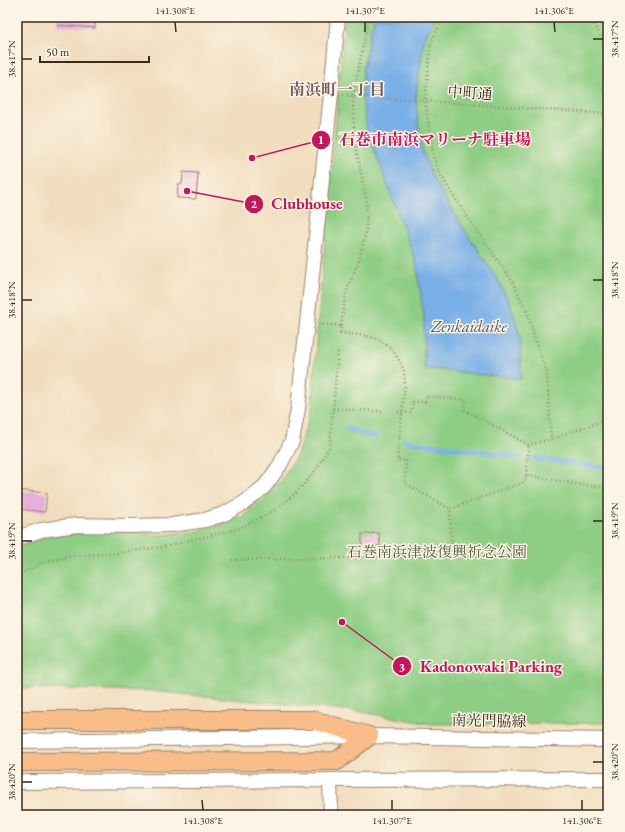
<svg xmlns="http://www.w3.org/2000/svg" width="625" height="832" font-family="'EB Garamond','Noto Serif JP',serif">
<rect width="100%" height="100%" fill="#fcf5e5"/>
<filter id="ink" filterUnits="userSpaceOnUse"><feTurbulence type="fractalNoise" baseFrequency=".025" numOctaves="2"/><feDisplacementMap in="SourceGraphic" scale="8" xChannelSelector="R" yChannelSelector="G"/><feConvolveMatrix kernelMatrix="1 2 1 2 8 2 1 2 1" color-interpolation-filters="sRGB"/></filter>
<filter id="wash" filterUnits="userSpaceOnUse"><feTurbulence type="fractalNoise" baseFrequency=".012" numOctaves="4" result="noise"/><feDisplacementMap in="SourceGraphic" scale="16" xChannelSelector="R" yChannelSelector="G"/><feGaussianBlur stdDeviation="0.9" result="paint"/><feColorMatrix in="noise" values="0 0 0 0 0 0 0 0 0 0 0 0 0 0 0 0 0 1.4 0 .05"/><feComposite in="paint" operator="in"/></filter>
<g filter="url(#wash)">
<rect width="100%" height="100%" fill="#f1ddbd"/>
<path fill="#8ecd84" stroke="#647c51" d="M 345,17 L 608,17 L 608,723 L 431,724 L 355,711 L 151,691 L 17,688 L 17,548 L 45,537 L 74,533 L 116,531 L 160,535 L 198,531 L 220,525 L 243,516 L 263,500 L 281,481 L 297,455 L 312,409 L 316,344 Z"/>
<path fill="#79afe7" stroke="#5a6c82" d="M 376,17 L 434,17 L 424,41 L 417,85 L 416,100 L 419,131 L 423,153 L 434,180 L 457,218 L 501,285 L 513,312 L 520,338 L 521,379 L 424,368 L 424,317 L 416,262 L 367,130 L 362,96 L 363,69 L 372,24 Z"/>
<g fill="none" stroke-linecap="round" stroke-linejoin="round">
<path stroke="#79afe7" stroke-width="4.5" d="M 345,428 L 370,436 L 377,437
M 404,441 L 522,457
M 532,458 L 608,468"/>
</g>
<g id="blocks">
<path fill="#e5afdd" d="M 58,17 L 96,17 L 95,28 L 57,25 Z
M 183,172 L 198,173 L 196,199 L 177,198 L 178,184 L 182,184 Z
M 17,490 L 47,493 L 45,512 L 17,509 Z
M 379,533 L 380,546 L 362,547 L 362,534 Z"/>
</g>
</g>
<g filter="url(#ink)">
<use href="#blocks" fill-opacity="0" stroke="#96846e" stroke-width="1"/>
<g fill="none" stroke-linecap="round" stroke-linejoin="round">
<defs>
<path id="minor" d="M 17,538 L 41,530 L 77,525 L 130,526 L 172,525 L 205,520 L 224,514 L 244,503 L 265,486 L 280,465 L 292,441 L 298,409 L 331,94 L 338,17
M 17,741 L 369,736 L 608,740
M 17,782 L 330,780
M 331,815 L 330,780 L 608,779"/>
<path id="major" d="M 17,720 L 313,720 L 369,736
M 17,762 L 337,761 L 369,736"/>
</defs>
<use href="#minor" stroke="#96846e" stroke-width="16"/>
<use href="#major" stroke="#96846e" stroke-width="20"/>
<path stroke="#96846e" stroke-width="2.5" stroke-dasharray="1 3" stroke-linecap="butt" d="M 443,17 L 431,42 L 428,71 L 425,101 L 430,134 L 434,159 L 441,176 L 466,215 L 513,282 L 527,312 L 535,339 L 547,372 L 551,439
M 591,17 L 608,52
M 343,95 L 608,114
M 608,96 L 605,114 L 602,164 L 606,204 L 608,210
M 319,324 L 341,326 L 340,334
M 341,326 L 346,292 L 358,263 L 366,232 L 367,203 L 354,138 L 353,95 L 369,17
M 340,333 L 367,336 L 380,340 L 392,349 L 399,360 L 404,371 L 405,384 L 397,460 L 406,460 L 405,483 L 450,509
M 333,409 L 382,411
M 398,412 L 411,413 L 413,402 L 425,402 L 426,396 L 466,400 L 465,410 L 529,445 L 551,439 L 608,419
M 526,475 L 529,445
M 452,556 L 524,556
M 232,560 L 452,556 L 450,509 L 525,482 L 526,475 L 577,484 L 608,488
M 17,576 L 43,562 L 74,556 L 116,553 L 163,547 L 237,529 L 272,512 L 296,493 L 315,471 L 330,446 L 338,351"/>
<use href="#minor" stroke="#fff" stroke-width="14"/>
<use href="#major" stroke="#f8bd89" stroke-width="18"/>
</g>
</g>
<path fill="none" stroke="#3b2a1e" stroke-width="1.5" d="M 175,22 L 176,32M 365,22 L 365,32M 554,22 L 555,32M 593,39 L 603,39M 22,59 L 32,59M 593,280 L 603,280M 22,300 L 32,300M 593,521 L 603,521M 22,541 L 32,541M 593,762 L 603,762M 22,782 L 32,782M 202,800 L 203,810M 392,800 L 392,810M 582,800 L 582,810"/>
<g text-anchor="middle" stroke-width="3" stroke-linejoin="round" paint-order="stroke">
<g font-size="15" fill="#3b2a1e" stroke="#fcf5e5">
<text transform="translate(470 93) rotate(4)" y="5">中町通</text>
<text transform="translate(489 721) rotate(1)" y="5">南光門脇線</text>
</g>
<g font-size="15" fill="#545b3d" stroke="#fcf5e5">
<text x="437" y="557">石巻南浜津波復興祈念公園</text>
</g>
<g font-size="16" font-weight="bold" fill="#765961" stroke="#fcf5e5">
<text x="337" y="95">南浜町一丁目</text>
</g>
<g font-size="16" font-style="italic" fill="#515964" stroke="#fcf5e5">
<text x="469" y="332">Zenkaidaike</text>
</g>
</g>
<path fill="none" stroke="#c2185b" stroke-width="1.5" d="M252 158L321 140M187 191L254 204M342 622L402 666"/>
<g fill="#c2185b" stroke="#fcf5e5" stroke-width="1.5">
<circle cx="252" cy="158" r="4"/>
<circle cx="187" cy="191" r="4"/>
<circle cx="342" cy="622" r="4"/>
<circle cx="321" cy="140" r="10"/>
<circle cx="254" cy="204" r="10"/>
<circle cx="402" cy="666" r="10"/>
</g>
<g font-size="12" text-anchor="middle" font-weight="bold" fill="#fff">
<text x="321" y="144">1</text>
<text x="254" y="208">2</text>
<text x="402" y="671">3</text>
</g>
<g font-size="16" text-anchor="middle" font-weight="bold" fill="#c2185b" stroke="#fcf5e5" stroke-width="3" stroke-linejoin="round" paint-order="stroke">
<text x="435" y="145">石巻市南浜マリーナ駐車場</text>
<text x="307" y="209">Clubhouse</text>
<text x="491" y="672">Kadonowaki Parking</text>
</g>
<rect width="625" height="832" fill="none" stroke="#fcf5e5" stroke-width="44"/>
<path d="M40 56v6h109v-6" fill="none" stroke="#3b2a1e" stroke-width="2"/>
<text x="46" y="56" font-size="12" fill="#3b2a1e" stroke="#fcf5e5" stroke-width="3" paint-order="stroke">50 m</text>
<rect x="22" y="22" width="581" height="788" fill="none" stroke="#3b2a1e" stroke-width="1.5"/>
<g font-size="10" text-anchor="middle" fill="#3b2a1e">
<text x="175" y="14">141.308°E</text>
<text x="365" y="14">141.307°E</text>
<text x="554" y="14">141.306°E</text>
<text transform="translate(614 39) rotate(-90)" y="4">38.417°N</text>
<text transform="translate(11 59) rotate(-90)" y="4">38.417°N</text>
<text transform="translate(614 280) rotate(-90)" y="4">38.418°N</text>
<text transform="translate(11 300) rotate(-90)" y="4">38.418°N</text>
<text transform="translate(614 521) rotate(-90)" y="4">38.419°N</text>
<text transform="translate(11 541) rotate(-90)" y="4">38.419°N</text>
<text transform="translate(614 762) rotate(-90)" y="4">38.420°N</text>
<text transform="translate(11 782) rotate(-90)" y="4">38.420°N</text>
<text x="203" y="824">141.308°E</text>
<text x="392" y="824">141.307°E</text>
<text x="582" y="824">141.306°E</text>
</g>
</svg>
